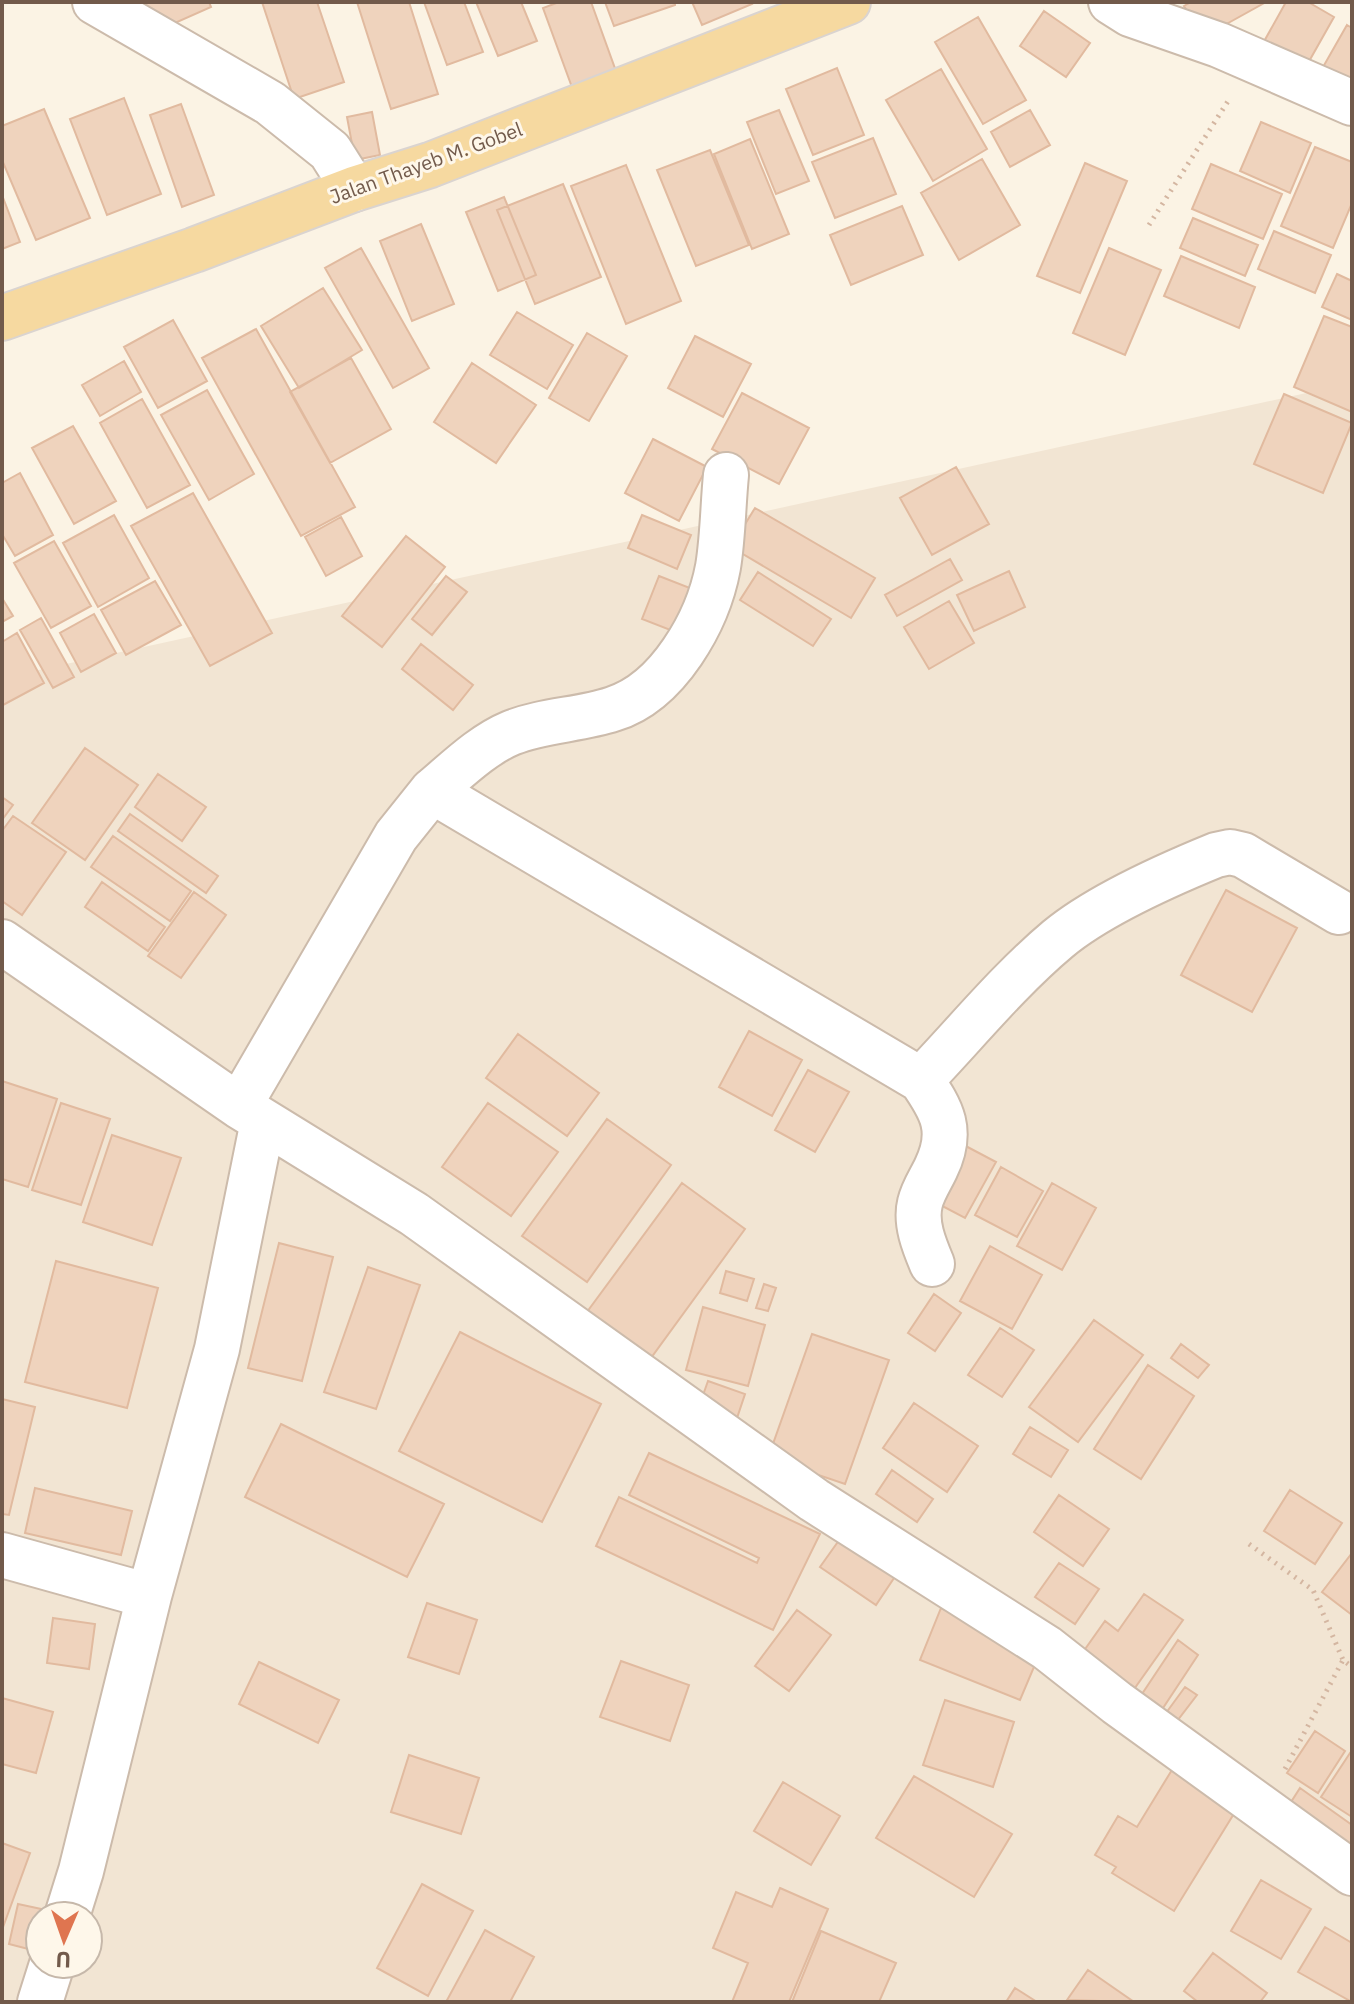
<svg xmlns="http://www.w3.org/2000/svg" width="1354" height="2004" font-family="'IBM Plex Sans',sans-serif">
<rect width="100%" height="100%" fill="#fbf3e4"/>
<path fill="#f2e5d3" fill-rule="evenodd" d="M 1352,383 L 1352,2002 L 2,2002 L 2,678 ZM 40,1916 L 88,1916 L 88,1964 L 40,1964 Z"/>
<path fill="#efd3bd" stroke="#e1ba9f" stroke-width="2" d="M 144,2 L 209,2 L 211,7 L 157,31 Z
M 262,2 L 317,2 L 344,82 L 294,99 Z
M 357,2 L 409,2 L 438,94 L 391,109 Z
M 424,2 L 464,2 L 483,52 L 447,65 Z
M 476,2 L 521,2 L 537,41 L 498,56 Z
M 559,2 L 591,2 L 617,74 L 573,90 L 543,8 Z
M 605,2 L 675,2 L 675,5 L 614,26 Z
M 692,2 L 751,2 L 752,4 L 702,25 Z
M 1191,2 L 1266,2 L 1203,37 L 1184,6 Z
M 1286,2 L 1308,2 L 1334,17 L 1299,79 L 1257,54 Z
M 1044,11 L 1090,43 L 1066,77 L 1020,46 Z
M 978,17 L 1026,100 L 983,124 L 935,42 Z
M 1347,25 L 1352,28 L 1352,83 L 1323,67 Z
M 837,68 L 864,135 L 813,155 L 786,89 Z
M 941,69 L 987,149 L 933,181 L 886,100 Z
M 124,98 L 161,194 L 107,215 L 70,119 Z
M 181,104 L 214,195 L 182,207 L 150,115 Z
M 44,109 L 90,218 L 36,240 L 2,160 L 2,126 Z
M 779,110 L 809,181 L 776,194 L 747,122 Z
M 1030,110 L 1050,145 L 1010,167 L 991,132 Z
M 372,112 L 380,155 L 355,160 L 347,117 Z
M 1261,122 L 1311,143 L 1290,193 L 1240,171 Z
M 873,138 L 896,194 L 835,218 L 812,162 Z
M 750,139 L 789,234 L 752,249 L 714,154 Z
M 1315,147 L 1352,162 L 1352,203 L 1333,248 L 1281,226 Z
M 710,150 L 749,245 L 696,266 L 657,170 Z
M 982,159 L 1020,225 L 959,260 L 921,193 Z
M 1085,163 L 1127,181 L 1080,293 L 1037,276 Z
M 1211,164 L 1282,194 L 1263,239 L 1192,209 Z
M 626,165 L 681,301 L 626,324 L 571,186 Z
M 563,184 L 601,277 L 535,304 L 497,210 Z
M 2,195 L 20,242 L 2,249 Z
M 504,197 L 536,275 L 498,291 L 466,212 Z
M 902,206 L 923,255 L 851,285 L 830,235 Z
M 1193,218 L 1258,245 L 1245,276 L 1180,248 Z
M 421,224 L 454,304 L 412,321 L 380,241 Z
M 1274,231 L 1331,255 L 1315,293 L 1258,269 Z
M 361,248 L 429,368 L 393,388 L 325,268 Z
M 1109,248 L 1161,270 L 1125,355 L 1073,333 Z
M 1181,256 L 1255,287 L 1239,328 L 1164,296 Z
M 1337,274 L 1352,281 L 1352,320 L 1322,307 Z
M 323,288 L 362,350 L 299,388 L 261,326 Z
M 517,312 L 573,345 L 547,389 L 490,355 Z
M 1324,316 L 1352,327 L 1352,412 L 1294,387 Z
M 173,320 L 207,381 L 158,408 L 124,347 Z
M 256,329 L 355,507 L 301,536 L 202,358 Z
M 587,333 L 627,356 L 589,421 L 549,398 Z
M 695,336 L 751,364 L 723,417 L 668,388 Z
M 351,358 L 391,429 L 330,463 L 290,392 Z
M 124,361 L 141,392 L 100,416 L 82,385 Z
M 472,363 L 536,405 L 496,463 L 434,422 Z
M 207,390 L 254,474 L 209,500 L 161,415 Z
M 742,393 L 809,428 L 779,484 L 712,449 Z
M 1284,394 L 1352,423 L 1323,493 L 1254,464 Z
M 142,399 L 190,485 L 147,508 L 100,423 Z
M 73,426 L 116,501 L 74,524 L 32,448 Z
M 653,439 L 707,467 L 679,521 L 625,493 Z
M 956,467 L 989,524 L 932,555 L 900,498 Z
M 20,473 L 53,535 L 15,556 L 2,534 L 2,483 Z
M 193,493 L 272,633 L 210,666 L 131,526 Z
M 755,508 L 875,578 L 851,618 L 731,547 Z
M 114,515 L 149,578 L 98,607 L 63,543 Z
M 642,515 L 691,535 L 677,569 L 628,548 Z
M 341,517 L 362,556 L 326,576 L 305,537 Z
M 406,536 L 445,567 L 382,647 L 342,616 Z
M 54,541 L 91,606 L 51,628 L 14,563 Z
M 950,559 L 962,580 L 897,616 L 885,595 Z
M 1009,571 L 1025,607 L 974,631 L 957,595 Z
M 758,572 L 831,619 L 813,646 L 740,600 Z
M 446,576 L 467,592 L 432,635 L 412,619 Z
M 659,576 L 695,590 L 678,633 L 642,619 Z
M 155,581 L 181,625 L 126,655 L 101,610 Z
M 2,598 L 13,616 L 2,622 Z
M 949,601 L 974,643 L 929,669 L 904,627 Z
M 94,614 L 116,653 L 81,672 L 60,633 Z
M 41,618 L 74,677 L 53,688 L 20,630 Z
M 17,633 L 44,683 L 3,705 L 2,642 Z
M 421,644 L 473,685 L 453,710 L 402,669 Z
M 85,748 L 138,785 L 85,860 L 32,823 Z
M 158,774 L 206,807 L 182,841 L 135,807 Z
M 2,797 L 13,805 L 2,820 Z
M 130,814 L 218,876 L 206,893 L 118,831 Z
M 13,816 L 66,852 L 22,915 L 2,901 L 2,831 Z
M 113,836 L 191,891 L 170,921 L 91,867 Z
M 102,882 L 165,927 L 148,951 L 85,907 Z
M 1226,890 L 1297,928 L 1252,1012 L 1181,975 Z
M 194,892 L 226,915 L 181,978 L 148,956 Z
M 749,1031 L 802,1060 L 772,1116 L 719,1087 Z
M 518,1034 L 599,1093 L 567,1136 L 486,1078 Z
M 808,1070 L 849,1092 L 815,1152 L 775,1130 Z
M 2,1081 L 57,1099 L 28,1187 L 2,1179 Z
M 61,1103 L 110,1119 L 81,1205 L 32,1190 Z
M 488,1103 L 558,1152 L 511,1216 L 442,1167 Z
M 607,1119 L 671,1165 L 587,1282 L 522,1236 Z
M 112,1135 L 181,1158 L 152,1245 L 83,1222 Z
M 960,1143 L 996,1162 L 965,1218 L 929,1199 Z
M 1001,1167 L 1043,1191 L 1017,1237 L 975,1215 Z
M 682,1183 L 745,1229 L 648,1362 L 584,1316 Z
M 1052,1183 L 1096,1208 L 1062,1270 L 1017,1246 Z
M 279,1243 L 333,1257 L 302,1381 L 248,1368 Z
M 990,1246 L 1042,1275 L 1012,1329 L 960,1301 Z
M 56,1261 L 158,1288 L 127,1408 L 25,1382 Z
M 368,1267 L 420,1285 L 376,1409 L 324,1392 Z
M 726,1271 L 754,1279 L 747,1301 L 720,1293 Z
M 764,1284 L 776,1288 L 768,1311 L 756,1308 Z
M 934,1294 L 961,1313 L 935,1351 L 908,1333 Z
M 703,1307 L 765,1325 L 748,1386 L 686,1370 Z
M 1094,1320 L 1143,1355 L 1078,1442 L 1029,1407 Z
M 1000,1328 L 1034,1350 L 1002,1397 L 968,1375 Z
M 460,1332 L 601,1404 L 542,1522 L 399,1451 Z
M 812,1334 L 889,1360 L 845,1484 L 768,1458 Z
M 1181,1344 L 1209,1365 L 1198,1378 L 1171,1358 Z
M 1148,1365 L 1194,1396 L 1141,1479 L 1094,1449 Z
M 708,1381 L 745,1394 L 734,1427 L 696,1415 Z
M 2,1399 L 35,1407 L 9,1515 L 2,1514 Z
M 914,1403 L 978,1446 L 947,1492 L 883,1448 Z
M 281,1424 L 444,1504 L 407,1577 L 245,1497 Z
M 1030,1427 L 1068,1450 L 1051,1477 L 1013,1454 Z
M 649,1453 L 820,1534 L 773,1630 L 596,1546 L 619,1497 L 757,1563 L 759,1558 L 629,1495 Z
M 892,1470 L 933,1499 L 917,1522 L 876,1494 Z
M 35,1488 L 132,1511 L 121,1555 L 25,1533 Z
M 1290,1490 L 1342,1523 L 1315,1564 L 1264,1531 Z
M 1059,1495 L 1109,1529 L 1083,1566 L 1034,1532 Z
M 847,1529 L 902,1566 L 876,1605 L 820,1567 Z
M 1352,1553 L 1352,1615 L 1322,1592 Z
M 1059,1563 L 1099,1589 L 1075,1624 L 1035,1597 Z
M 1144,1594 L 1183,1620 L 1132,1692 L 1083,1652 L 1105,1621 L 1118,1631 Z
M 427,1603 L 477,1620 L 459,1674 L 408,1657 Z
M 941,1608 L 1042,1648 L 1020,1700 L 920,1660 Z
M 797,1610 L 831,1635 L 789,1691 L 755,1666 Z
M 53,1618 L 95,1624 L 89,1669 L 47,1663 Z
M 1178,1640 L 1198,1655 L 1161,1711 L 1140,1697 Z
M 621,1661 L 689,1685 L 670,1741 L 600,1717 Z
M 259,1662 L 339,1700 L 318,1743 L 239,1704 Z
M 1185,1687 L 1197,1695 L 1177,1721 L 1166,1713 Z
M 2,1698 L 53,1712 L 36,1773 L 2,1764 Z
M 945,1700 L 1014,1722 L 993,1787 L 923,1765 Z
M 1315,1731 L 1345,1751 L 1318,1793 L 1287,1773 Z
M 1352,1750 L 1352,1817 L 1321,1797 Z
M 409,1755 L 479,1778 L 461,1834 L 391,1812 Z
M 1178,1760 L 1243,1799 L 1174,1911 L 1112,1873 L 1116,1867 L 1095,1855 L 1118,1816 L 1137,1827 Z
M 914,1776 L 1012,1834 L 974,1897 L 876,1838 Z
M 783,1782 L 840,1816 L 811,1865 L 754,1831 Z
M 1300,1788 L 1352,1825 L 1352,1861 L 1284,1813 Z
M 2,1843 L 30,1853 L 2,1930 Z
M 1261,1880 L 1311,1909 L 1281,1959 L 1231,1931 Z
M 422,1884 L 473,1911 L 428,1996 L 377,1968 Z
M 780,1888 L 828,1909 L 789,2002 L 732,2002 L 748,1963 L 713,1948 L 736,1892 L 772,1907 Z
M 18,1904 L 46,1910 L 44,1916 L 40,1916 L 40,1934 L 36,1951 L 9,1944 Z
M 1325,1927 L 1352,1943 L 1352,2002 L 1298,1972 Z
M 485,1930 L 534,1957 L 510,2002 L 446,2002 Z
M 821,1931 L 896,1963 L 879,2002 L 792,2002 Z
M 1213,1953 L 1267,1993 L 1260,2002 L 1198,2002 L 1184,1991 Z
M 1088,1970 L 1134,2002 L 1067,2000 Z
M 1015,1988 L 1037,2002 L 1006,2002 Z"/>
<g fill="none" stroke-linecap="round" stroke-linejoin="round">
<defs>
<path id="minor" d="M 95,2 L 270,103 L 330,151 L 354,189
M 1111,2 L 1130,14 L 1219,45 L 1352,103
M 432,791 C 456,771 482,745 511,733 C 543,720 580,720 613,709 C 668,692 708,621 718,567 C 723,537 723,505 726,475
M 2,942 L 239,1106 L 414,1214 L 814,1500 L 1047,1648 L 1117,1703 L 1352,1873
M 921,1080 C 942,1110 954,1131 936,1168 C 931,1179 923,1190 920,1203 C 915,1223 924,1245 932,1264
M 239,1106 L 396,836 L 432,791 L 921,1080 C 966,1033 1008,981 1058,939 C 1099,905 1167,875 1216,855 L 1230,852 L 1243,855 L 1339,912
M 2,1555 L 149,1596
M 67,1916 L 81,1871 L 149,1596 L 217,1349 L 263,1121
M 40,2002 L 52,1964"/>
<path id="primary" d="M 2,318 L 194,250 L 354,189 L 430,165 L 848,2"/>
</defs>
<use href="#minor" stroke="#ccbbab" stroke-width="48"/>
<use href="#primary" stroke="#dad4d0" stroke-width="48"/>
<path stroke="#d4b6a1" stroke-width="5" stroke-dasharray="2 6" stroke-linecap="butt" d="M 1149,225 L 1230,98
M 1249,1544 L 1313,1590 L 1343,1660
M 1285,1769 L 1343,1660 L 1352,1667"/>
<use href="#minor" stroke="#fff" stroke-width="44"/>
<use href="#primary" stroke="#f6d9a0" stroke-width="44"/>
</g>
<g text-anchor="middle" stroke-width="6" stroke-linejoin="round" paint-order="stroke">
<g font-size="20" fill="#725a4b" stroke="#fef7ea">
<text transform="translate(426 163) rotate(-20)" y="7">Jalan Thayeb M. Gobel</text>
</g>
</g>
<rect width="1354" height="2004" fill="none" stroke="#725a4b" stroke-width="8"/>
<g transform="translate(64 1940) rotate(182)"><circle r="38" fill="#fef7ea" stroke="#c6b8aa" stroke-width="2"/>
<path d="M0-6L14 30L0 20L-14 30Z" fill="#df7550"/>
<text y="-12" font-size="22" font-weight="bold" text-anchor="middle" fill="#725a4b">U</text>
</g>
</svg>
